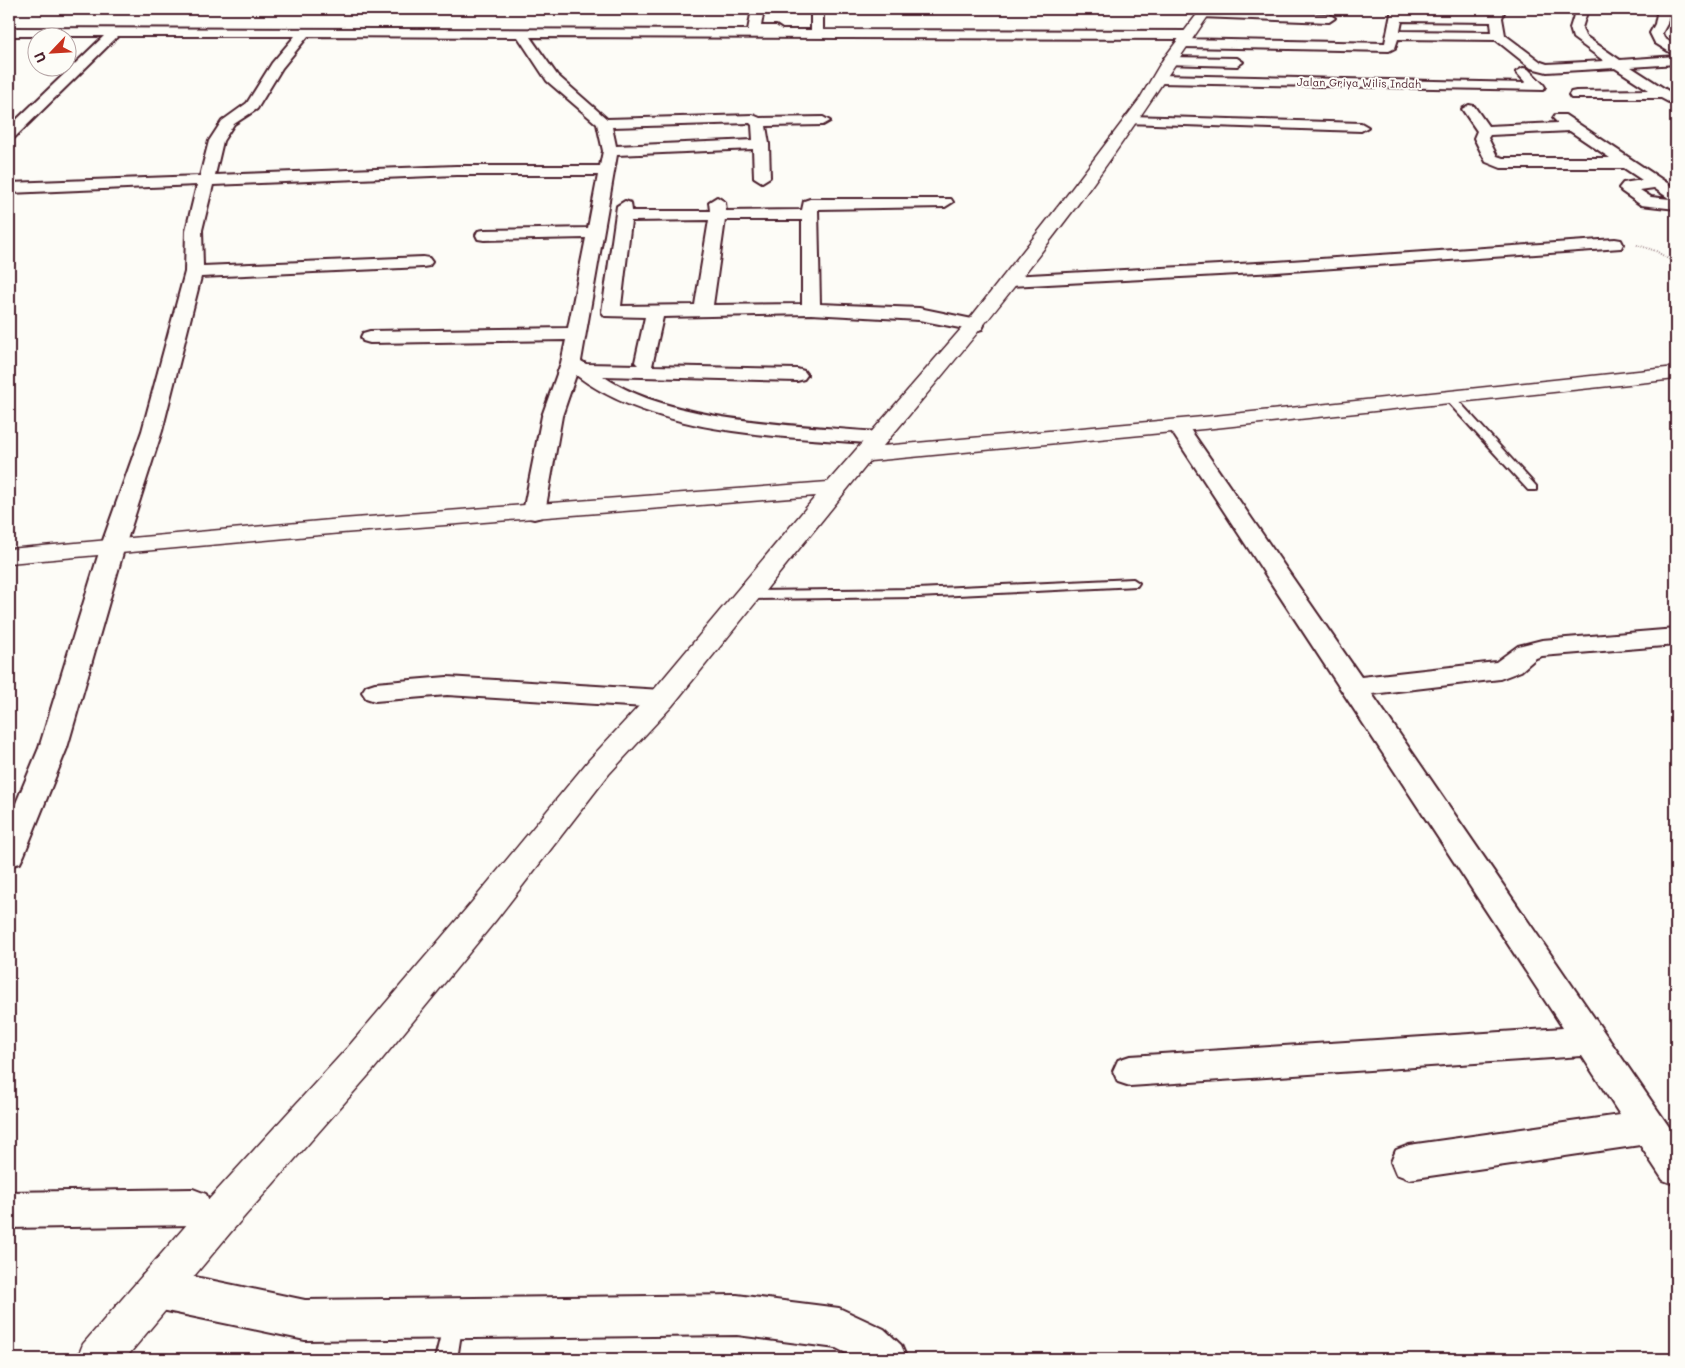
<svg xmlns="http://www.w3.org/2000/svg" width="1685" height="1368" font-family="Mali,sans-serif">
<rect width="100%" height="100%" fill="#fdfcf7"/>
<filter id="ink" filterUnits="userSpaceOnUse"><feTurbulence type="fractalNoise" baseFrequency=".02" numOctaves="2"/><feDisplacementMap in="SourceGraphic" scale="10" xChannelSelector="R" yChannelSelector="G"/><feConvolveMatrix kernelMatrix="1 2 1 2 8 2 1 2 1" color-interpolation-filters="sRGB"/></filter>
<g filter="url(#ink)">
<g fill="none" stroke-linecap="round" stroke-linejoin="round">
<defs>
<path id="lane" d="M 1450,395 L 1454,396 L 1536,486 L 1536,490 L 1528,490 L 1446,400 L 1446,396 Z
M 1133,579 L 1139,583 L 1137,586 L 917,597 L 749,599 L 743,595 L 749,591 L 917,589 Z
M 453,1311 L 460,1314 L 463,1321 L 457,1359 L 435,1359 L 446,1314 Z"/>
<path id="street" d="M 752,9 L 764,9 L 761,26 L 776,26 L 782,30 L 811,30 L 811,9 L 823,9 L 823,30 L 1188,31 L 1194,35 L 1188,39 L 530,37 L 557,75 L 607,119 L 753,115 L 760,118 L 823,117 L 830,121 L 823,125 L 766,126 L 769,144 L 770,177 L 762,182 L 754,177 L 753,149 L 617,155 L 581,361 L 586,364 L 638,365 L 635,362 L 645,317 L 605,316 L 602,312 L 617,206 L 625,201 L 631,203 L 632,211 L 710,211 L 709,202 L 717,197 L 725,202 L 726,211 L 802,210 L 804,201 L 810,199 L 951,199 L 953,202 L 945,207 L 818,209 L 820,304 L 919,308 L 982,321 L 984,325 L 982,329 L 975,331 L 919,320 L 811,314 L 663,317 L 652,366 L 797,369 L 804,371 L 807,375 L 804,379 L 797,381 L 603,376 C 670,423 798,425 879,432 L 886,434 L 889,438 L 886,442 L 879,444 C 782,436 657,436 576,375 L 562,416 L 545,512 L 542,517 L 534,519 L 526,517 L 523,512 L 542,416 L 561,363 L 566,340 L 370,343 L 363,341 L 361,337 L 363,333 L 370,331 L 568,328 L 586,238 L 484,240 L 478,239 L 476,235 L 478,231 L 484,230 L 588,228 L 598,175 L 456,175 L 213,185 L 202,230 L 203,266 L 423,257 L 429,258 L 432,262 L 429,266 L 423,267 L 201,277 L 162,431 L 125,546 L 67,748 L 24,855 L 20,863 L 9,866 L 9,820 L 39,748 L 101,546 L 142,431 L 185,272 L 186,230 L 197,185 L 9,193 L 9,183 L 200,176 L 209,141 L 222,121 L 247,103 L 272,63 L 295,36 L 118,36 L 14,138 L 9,139 L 9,127 L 104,36 L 9,36 L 9,28 L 748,30 ZM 308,36 L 518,37 L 547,81 L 597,124 L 603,151 L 600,166 L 456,166 L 215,175 L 223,141 L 234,124 L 257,109 L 282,68 ZM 750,123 L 752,125 L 753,140 L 616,146 L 612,127 ZM 709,220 L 695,305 L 621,306 L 631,221 ZM 725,220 L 802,220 L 802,304 L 713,305 Z
M 1392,9 L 1404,9 L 1403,13 L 1491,14 L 1493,9 L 1505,9 L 1502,18 L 1505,35 L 1541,62 L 1547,64 L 1604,61 L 1573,38 L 1570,28 L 1576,9 L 1588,9 L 1582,28 L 1585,36 L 1620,60 L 1676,56 L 1676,64 L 1631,67 L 1676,96 L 1676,106 L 1661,98 L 1571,98 L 1569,95 L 1571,92 L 1576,91 L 1649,90 L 1615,68 L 1547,72 L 1531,68 L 1496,40 L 1398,39 L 1395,48 L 1389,51 L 1182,47 L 1176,43 L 1182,39 L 1385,43 ZM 1402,21 L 1491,22 L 1492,32 L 1400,31 Z
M 1658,9 L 1670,9 L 1667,24 L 1662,33 L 1664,38 L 1676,46 L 1676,56 L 1655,43 L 1650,33 L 1655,24 Z
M 1204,10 L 1329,14 L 1335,18 L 1329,22 L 1200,17 L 1198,14 Z
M 1169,57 L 1237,58 L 1243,62 L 1237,66 L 1164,64 L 1163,61 L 1164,58 Z
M 1523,68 L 1528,69 L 1543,84 L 1545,87 L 1543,90 L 1159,83 L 1152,79 L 1159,75 L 1526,83 L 1516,72 Z
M 1469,105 L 1474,106 L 1488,126 L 1558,123 L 1553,118 L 1555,115 L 1565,115 L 1676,189 L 1676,209 L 1641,205 L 1621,191 L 1619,188 L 1623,183 L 1642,180 L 1624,168 L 1501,168 L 1486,162 L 1474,138 L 1477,131 L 1462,109 ZM 1570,131 L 1610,158 L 1503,158 L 1497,156 L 1488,138 L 1490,135 ZM 1654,188 L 1670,199 L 1651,197 L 1640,190 Z
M 1131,116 L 1361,123 L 1368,127 L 1361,131 L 1126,123 L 1124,120 L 1126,117 Z
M 1615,239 L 1621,240 L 1623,244 L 1621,248 L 1276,272 L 1010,286 L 1004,285 L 1001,281 L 1004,277 L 1010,276 L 1276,262 Z
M 1178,420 L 1185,422 L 1361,677 L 1496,662 L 1518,646 L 1542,640 L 1676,629 L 1676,645 L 1542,656 L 1536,658 L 1521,671 L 1500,679 L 1372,694 L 1676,1137 L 1676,1185 L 1663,1180 L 1640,1145 L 1409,1179 L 1396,1174 L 1391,1162 L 1396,1150 L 1409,1145 L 1620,1115 L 1582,1056 L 1130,1086 L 1118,1082 L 1113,1071 L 1118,1060 L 1130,1056 L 1563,1028 L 1168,426 L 1171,422 Z
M 447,677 L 662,690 L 671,693 L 675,699 L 671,705 L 662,708 L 447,695 L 375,701 L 366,698 L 362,692 L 366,686 L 375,683 Z
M 193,1189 L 206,1194 L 212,1207 L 206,1220 L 193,1225 L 9,1228 L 9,1192 Z
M 157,1269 L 305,1300 L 737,1295 L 839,1308 L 884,1329 L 901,1345 L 907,1359 L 858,1359 L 836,1348 L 737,1335 L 305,1340 L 157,1309 L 143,1303 L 137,1289 L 143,1275 Z"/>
<path id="secondary" d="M 1201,9 L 1213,9 C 1167,75 1124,143 1075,208 C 1014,289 949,368 883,446 L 1214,416 L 1676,367 L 1676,379 L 1214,428 L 870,461 L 672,706 L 609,774 L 496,920 L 374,1069 L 230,1233 L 125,1359 L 77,1359 L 83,1344 L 202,1207 L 348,1047 L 472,902 L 589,760 L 652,692 L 816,496 L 342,533 L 9,563 L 9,549 L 342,519 L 828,482 L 968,321 L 1064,199 L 1139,100 L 1162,61 Z"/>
</defs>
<use href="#lane" stroke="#4a1f2b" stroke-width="4"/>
<use href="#street" stroke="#4a1f2b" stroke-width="4"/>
<use href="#secondary" stroke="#4a1f2b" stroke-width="3"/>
<path stroke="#4a1f2b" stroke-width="2" stroke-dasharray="0.5 2" stroke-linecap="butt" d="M 1637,245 L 1656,251 L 1676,264"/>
<use href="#lane" fill="#fdfcf7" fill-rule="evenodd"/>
<use href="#street" fill="#fdfcf7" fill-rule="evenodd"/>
<use href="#secondary" fill="#fdfcf7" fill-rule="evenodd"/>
</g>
</g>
<g text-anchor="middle" stroke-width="4" stroke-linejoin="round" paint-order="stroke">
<g font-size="11" fill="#4a1f2b" stroke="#fdfcf7">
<text transform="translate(1359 83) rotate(1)" y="4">Jalan Griya Wilis Indah</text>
</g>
</g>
<rect width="1685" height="1368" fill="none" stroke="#fdfcf7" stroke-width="30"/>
<rect x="15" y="15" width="1655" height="1338" fill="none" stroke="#4a1f2b" stroke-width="2" filter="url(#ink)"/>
<g transform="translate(52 52) rotate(245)"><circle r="24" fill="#fdfcf7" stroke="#b5a4a5"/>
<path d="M0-4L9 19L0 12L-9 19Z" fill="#c8321e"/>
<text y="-8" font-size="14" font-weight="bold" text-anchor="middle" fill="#4a1f2b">U</text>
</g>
</svg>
